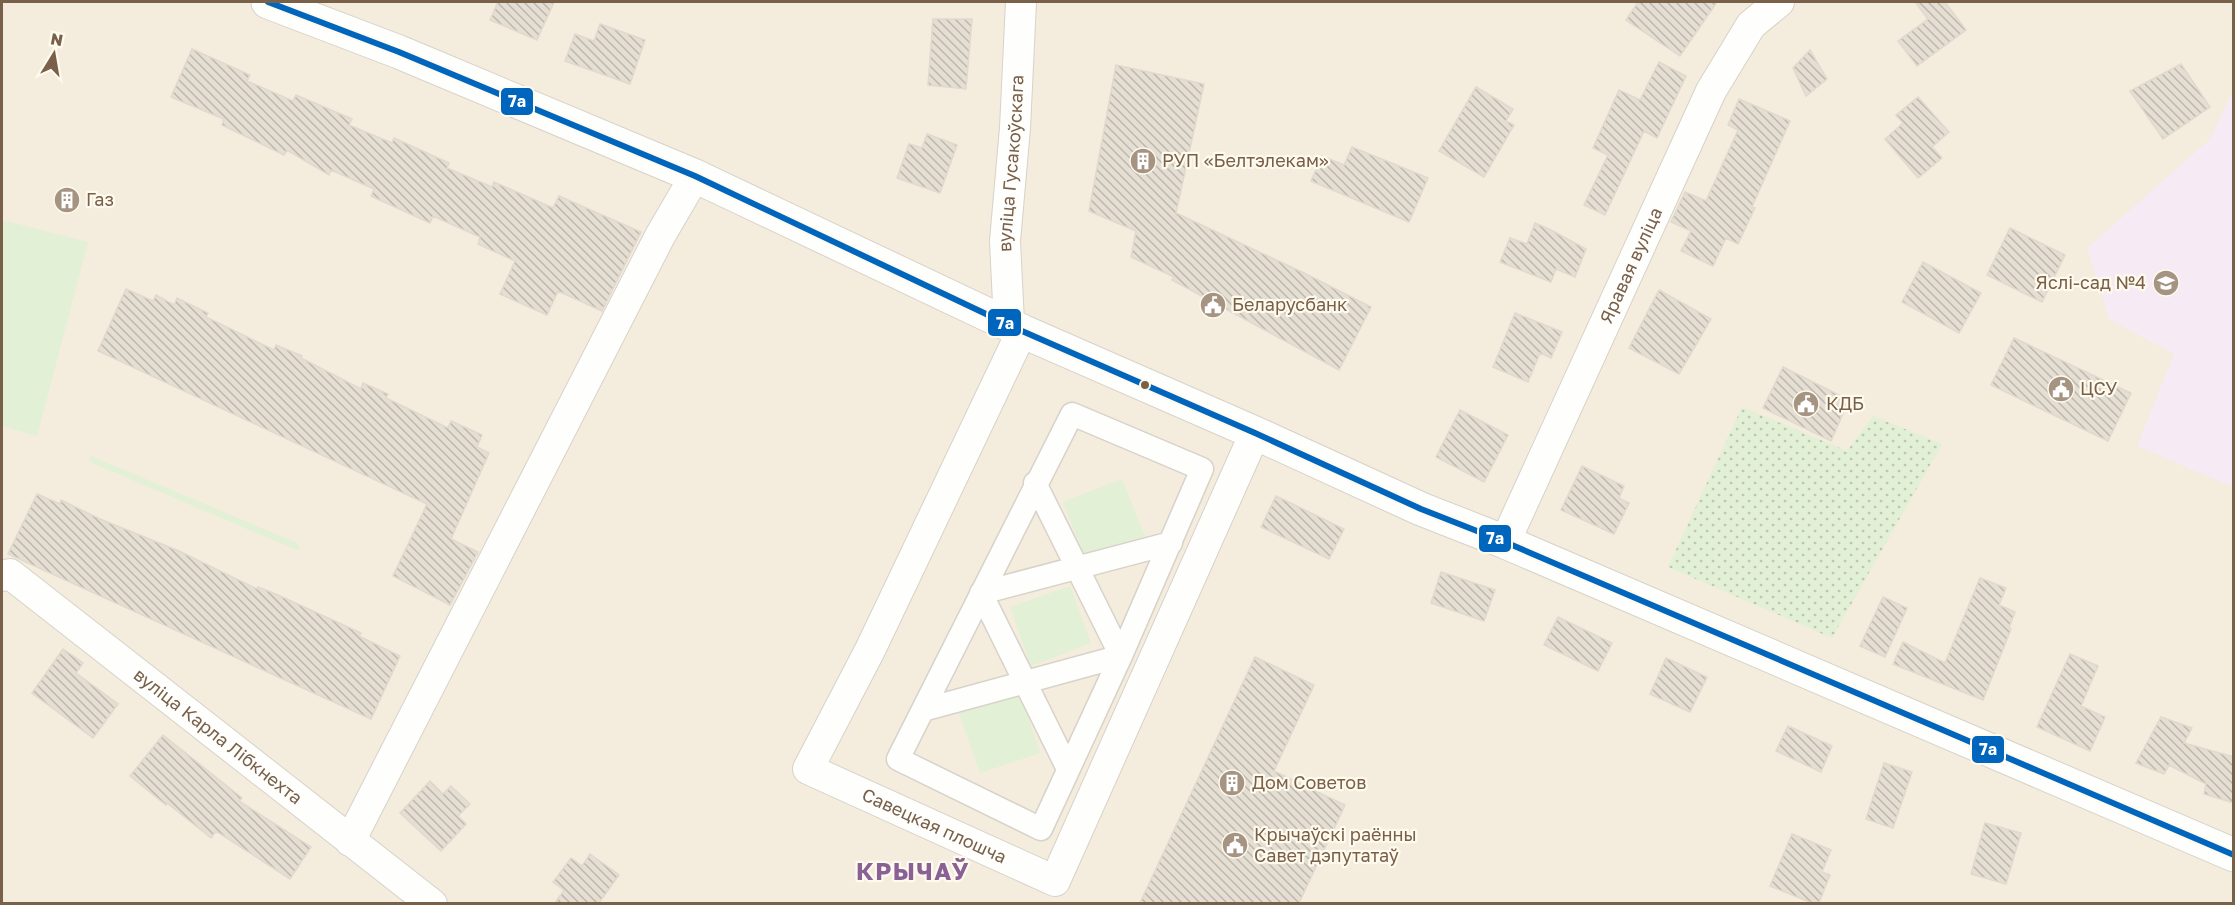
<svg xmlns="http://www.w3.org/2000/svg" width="2235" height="905" font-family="'Golos Text',sans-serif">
<defs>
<pattern id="park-dots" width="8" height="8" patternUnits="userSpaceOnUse" patternTransform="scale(1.5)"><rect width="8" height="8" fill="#e2f0d6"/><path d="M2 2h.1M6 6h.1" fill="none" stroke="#bcc6b0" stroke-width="1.8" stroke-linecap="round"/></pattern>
<pattern id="building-back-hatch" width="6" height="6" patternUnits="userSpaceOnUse" patternTransform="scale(1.5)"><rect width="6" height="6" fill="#e5ded3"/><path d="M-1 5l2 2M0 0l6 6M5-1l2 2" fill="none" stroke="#beb7ad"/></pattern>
</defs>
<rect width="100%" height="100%" fill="#f8f5ec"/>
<path fill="#f4ecdc" d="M 2,2 L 2233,2 L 2233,903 L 2,903 Z"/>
<path fill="#f6ebf4" d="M 2233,90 L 2233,487 L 2137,446 L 2174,354 L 2109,319 L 2087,248 L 2210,139 Z"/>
<path fill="#e2f0d6" d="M 2,220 L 88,242 L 37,436 L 2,426 Z
M 91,456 L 297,543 L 299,549 L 294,549 L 90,462 L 89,459 Z
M 1122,479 L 1145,536 L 1086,560 L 1063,502 Z
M 1070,586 L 1091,643 L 1031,666 L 1010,607 Z
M 1020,693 L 1040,753 L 980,773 L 959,713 Z"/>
<path fill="url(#park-dots)" d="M 1742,407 L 1847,451 L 1873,416 L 1942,444 L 1832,638 L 1668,567 Z"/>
<path fill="url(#building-back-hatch)" stroke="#e1d9ce" stroke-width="1.5" d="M 498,2 L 554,2 L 537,40 L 490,20 Z
M 1638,2 L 1717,2 L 1680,56 L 1626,20 Z
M 1915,2 L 1945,2 L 1966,30 L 1917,66 L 1898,41 L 1928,19 Z
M 933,19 L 972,19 L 966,89 L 928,85 Z
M 600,24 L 645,40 L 630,84 L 565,61 L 575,34 L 594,41 Z
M 192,49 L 250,75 L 247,81 L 293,101 L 296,95 L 352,119 L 349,125 L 392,143 L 394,138 L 449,163 L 447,168 L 492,187 L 494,182 L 553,208 L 559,196 L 641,232 L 602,311 L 558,291 L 547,315 L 500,294 L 515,261 L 478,244 L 480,237 L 433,216 L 430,223 L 371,196 L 374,189 L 331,170 L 329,175 L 287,150 L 284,155 L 222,125 L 224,119 L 171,97 Z
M 1810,50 L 1827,79 L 1806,96 L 1793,68 Z
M 1659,62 L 1686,76 L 1657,138 L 1644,131 L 1605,215 L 1584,205 L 1608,155 L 1593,148 L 1619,90 L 1640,100 Z
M 2181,64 L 2210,107 L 2163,139 L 2130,91 Z
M 1116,65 L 1204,84 L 1176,213 L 1304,273 L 1371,307 L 1339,370 L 1172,280 L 1174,277 L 1131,257 L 1136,231 L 1089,211 Z
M 1476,87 L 1513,109 L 1506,121 L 1514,125 L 1484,177 L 1439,151 Z
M 1918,97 L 1949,132 L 1932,147 L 1942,158 L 1918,178 L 1885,139 L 1903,123 L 1896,115 Z
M 1739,99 L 1790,121 L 1752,207 L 1755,208 L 1738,244 L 1726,238 L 1713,266 L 1681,251 L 1691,231 L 1671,222 L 1685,192 L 1706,201 L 1738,130 L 1728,125 Z
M 927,134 L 957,145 L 940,193 L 897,178 L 909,144 L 922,148 Z
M 1352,147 L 1428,178 L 1409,222 L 1311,181 L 1322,156 L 1344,165 Z
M 1535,223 L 1551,230 L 1586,249 L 1575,277 L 1556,269 L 1551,282 L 1500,262 L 1510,238 L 1527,244 Z
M 2010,228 L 2065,255 L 2042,302 L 1987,275 Z
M 1923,262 L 1981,293 L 1959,333 L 1902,302 Z
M 126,289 L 153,301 L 156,295 L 174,305 L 177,298 L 208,313 L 206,317 L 274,350 L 276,345 L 302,356 L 301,358 L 361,389 L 363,383 L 388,394 L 386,398 L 448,428 L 451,421 L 482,435 L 477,447 L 489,453 L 451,539 L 478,552 L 450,605 L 393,576 L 427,504 L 98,351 Z
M 1659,290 L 1711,319 L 1679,374 L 1629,348 Z
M 1515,313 L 1562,332 L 1551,358 L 1540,353 L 1528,382 L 1493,367 Z
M 2014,338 L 2131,393 L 2108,441 L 1991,385 Z
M 1783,367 L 1849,400 L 1831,441 L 1763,408 Z
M 1460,410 L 1508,435 L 1484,482 L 1436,457 Z
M 1582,466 L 1624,486 L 1619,498 L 1629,503 L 1614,534 L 1561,510 Z
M 37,494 L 60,504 L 61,500 L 100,519 L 179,551 L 257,589 L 258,587 L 278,595 L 361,633 L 359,636 L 400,656 L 371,719 L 8,554 Z
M 1276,496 L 1344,529 L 1329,559 L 1261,527 Z
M 1441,572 L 1495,590 L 1484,621 L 1431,603 Z
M 1980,578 L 2006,588 L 1999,605 L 2015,612 L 2009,628 L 2011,629 L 1983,700 L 1893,664 L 1903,642 L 1945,663 Z
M 1883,597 L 1907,608 L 1885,657 L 1860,646 Z
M 1558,617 L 1612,643 L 1598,671 L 1544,645 Z
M 63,649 L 83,663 L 76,673 L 118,704 L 93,738 L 32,693 Z
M 2070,654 L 2098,666 L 2081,706 L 2105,717 L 2090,751 L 2037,727 Z
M 1255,657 L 1314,685 L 1274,771 L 1345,805 L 1299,903 L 1140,903 Z
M 1666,658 L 1707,677 L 1690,712 L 1650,694 Z
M 2161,717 L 2192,728 L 2184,743 L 2234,757 L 2234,803 L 2204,794 L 2206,784 L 2169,765 L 2164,774 L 2136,763 Z
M 1788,726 L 1832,746 L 1821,772 L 1776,751 Z
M 163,735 L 242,798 L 239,801 L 311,847 L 290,879 L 216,831 L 211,838 L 167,803 L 166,805 L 130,776 Z
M 1884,763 L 1912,772 L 1893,828 L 1866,819 Z
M 430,781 L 443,794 L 451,786 L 470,804 L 458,816 L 466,824 L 441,851 L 400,813 Z
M 1985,823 L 2021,833 L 2006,884 L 1971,874 Z
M 1792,834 L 1831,850 L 1822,872 L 1830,875 L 1819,903 L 1812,903 L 1770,886 Z
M 590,854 L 619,875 L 599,903 L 555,903 L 564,890 L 553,882 L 571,858 L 582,866 Z"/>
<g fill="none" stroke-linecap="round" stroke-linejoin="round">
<defs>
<path id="pedestrian" d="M 1072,414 L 1202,469 L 1121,656 L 1041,829 L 898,759 Z
M 923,710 L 1121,656 L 1035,483
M 1068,769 L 981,593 L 1171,543"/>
<g id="minor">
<path id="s1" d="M 1009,323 L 1005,241 L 1015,128 L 1021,2"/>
<path id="s2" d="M 1022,331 L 870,650 L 808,769 L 1055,881 L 1255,433"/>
<path id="s3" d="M 1505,542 L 1711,91 L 1751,25 L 1779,2"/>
<path id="s4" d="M 2,576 L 10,574 L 432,904"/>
<path d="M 350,841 L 660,236 L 695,176"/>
</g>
<path id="tertiary" d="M 268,2 L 399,52 L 695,176 L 1022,331 L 1255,433 L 1421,509 L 1505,542 L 2234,855"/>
</defs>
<use href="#pedestrian" stroke="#d7d2ca" stroke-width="25"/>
<use href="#minor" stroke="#d7d2ca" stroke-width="32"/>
<use href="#tertiary" stroke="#d7d2ca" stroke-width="35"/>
<use href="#pedestrian" stroke="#fefefc" stroke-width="22"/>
<use href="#minor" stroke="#fefefc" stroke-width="30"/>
<use href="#tertiary" stroke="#fefefc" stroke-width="33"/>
<defs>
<path id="bus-1" d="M 268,2 L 399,52 L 695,176 L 1022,331 L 1255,433 L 1421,509 L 1505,542 L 2234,855"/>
</defs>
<use href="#bus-1" stroke="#fffaee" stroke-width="10"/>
<use href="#bus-1" stroke="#0065bd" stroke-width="6"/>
</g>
<defs>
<symbol id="building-disc" viewBox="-11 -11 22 22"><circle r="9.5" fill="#a59482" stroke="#fffaee"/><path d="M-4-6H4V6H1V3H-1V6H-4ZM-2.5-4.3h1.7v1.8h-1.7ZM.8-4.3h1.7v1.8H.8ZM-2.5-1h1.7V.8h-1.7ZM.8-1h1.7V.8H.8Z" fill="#fff"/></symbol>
<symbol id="school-disc" viewBox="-11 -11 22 22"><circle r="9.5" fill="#a59482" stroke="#fffaee"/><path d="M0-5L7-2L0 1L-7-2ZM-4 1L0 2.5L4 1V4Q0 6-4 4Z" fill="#fff"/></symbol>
<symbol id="civic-disc" viewBox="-11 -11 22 22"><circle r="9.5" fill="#a59482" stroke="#fffaee"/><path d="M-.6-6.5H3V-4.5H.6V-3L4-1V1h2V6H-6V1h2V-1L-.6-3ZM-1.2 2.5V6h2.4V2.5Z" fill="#fff"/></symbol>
</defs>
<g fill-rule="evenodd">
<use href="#building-disc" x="1128" y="146" width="30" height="30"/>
<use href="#building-disc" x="52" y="185" width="30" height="30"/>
<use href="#school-disc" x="2151" y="268" width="30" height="30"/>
<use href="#civic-disc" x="1198" y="290" width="30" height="30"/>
<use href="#civic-disc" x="2046" y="374" width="30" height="30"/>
<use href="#civic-disc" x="1791" y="389" width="30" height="30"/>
<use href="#building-disc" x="1217" y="768" width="30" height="30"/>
<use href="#civic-disc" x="1220" y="830" width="30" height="30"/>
</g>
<circle fill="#796049" stroke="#fffaee" stroke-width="2" cx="1145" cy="385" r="5"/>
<g text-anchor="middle" stroke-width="4.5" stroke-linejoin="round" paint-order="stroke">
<g font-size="18" fill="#796049" stroke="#fffaee" text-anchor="start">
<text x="1162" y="167">РУП «Белтэлекам»</text>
<text x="86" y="206">Газ</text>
<text x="2146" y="289" text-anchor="end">Яслі-сад №4</text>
<text x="1232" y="311">Беларусбанк</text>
<text x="2080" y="395">ЦСУ</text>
<text x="1826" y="410">КДБ</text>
<text x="1252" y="789">Дом Советов</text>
<text x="1254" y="841">Крычаўскі раённы<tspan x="1254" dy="21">Савет дэпутатаў</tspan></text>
</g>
<g font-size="18" fill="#796049" stroke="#fffaee">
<text dy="6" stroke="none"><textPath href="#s1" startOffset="160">вуліца Гусакоўскага</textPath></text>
<text dy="6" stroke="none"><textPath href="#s3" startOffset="304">Яравая вуліца</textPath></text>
<text dy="6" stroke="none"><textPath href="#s4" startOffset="272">вуліца Карла Лібкнехта</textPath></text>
<text dy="6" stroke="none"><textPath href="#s2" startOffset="626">Савецкая плошча</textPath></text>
</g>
<g font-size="24" font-weight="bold" letter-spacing="1.5" fill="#8a6195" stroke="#fffaee">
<text x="913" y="880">КРЫЧАЎ</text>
</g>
</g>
<g stroke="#fffaee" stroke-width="2">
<rect x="500" y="87" width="34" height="29" rx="6" fill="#0065bd"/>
<rect x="987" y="308" width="35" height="29" rx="6" fill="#0065bd"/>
<rect x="1478" y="524" width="34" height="29" rx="6" fill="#0065bd"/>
<rect x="1971" y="735" width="34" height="29" rx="6" fill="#0065bd"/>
</g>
<g font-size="16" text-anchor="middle" font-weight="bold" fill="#fff">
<text x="517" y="107">7а</text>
<text x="1005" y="329">7а</text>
<text x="1495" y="544">7а</text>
<text x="1988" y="755">7а</text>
</g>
<rect width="2235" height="905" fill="none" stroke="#796049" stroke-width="6"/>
<g transform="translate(54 54) rotate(11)" stroke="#fffaee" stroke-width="4.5" paint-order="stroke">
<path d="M0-4.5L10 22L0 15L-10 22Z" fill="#796049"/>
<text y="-9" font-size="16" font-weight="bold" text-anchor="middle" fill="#796049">N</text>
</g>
</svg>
